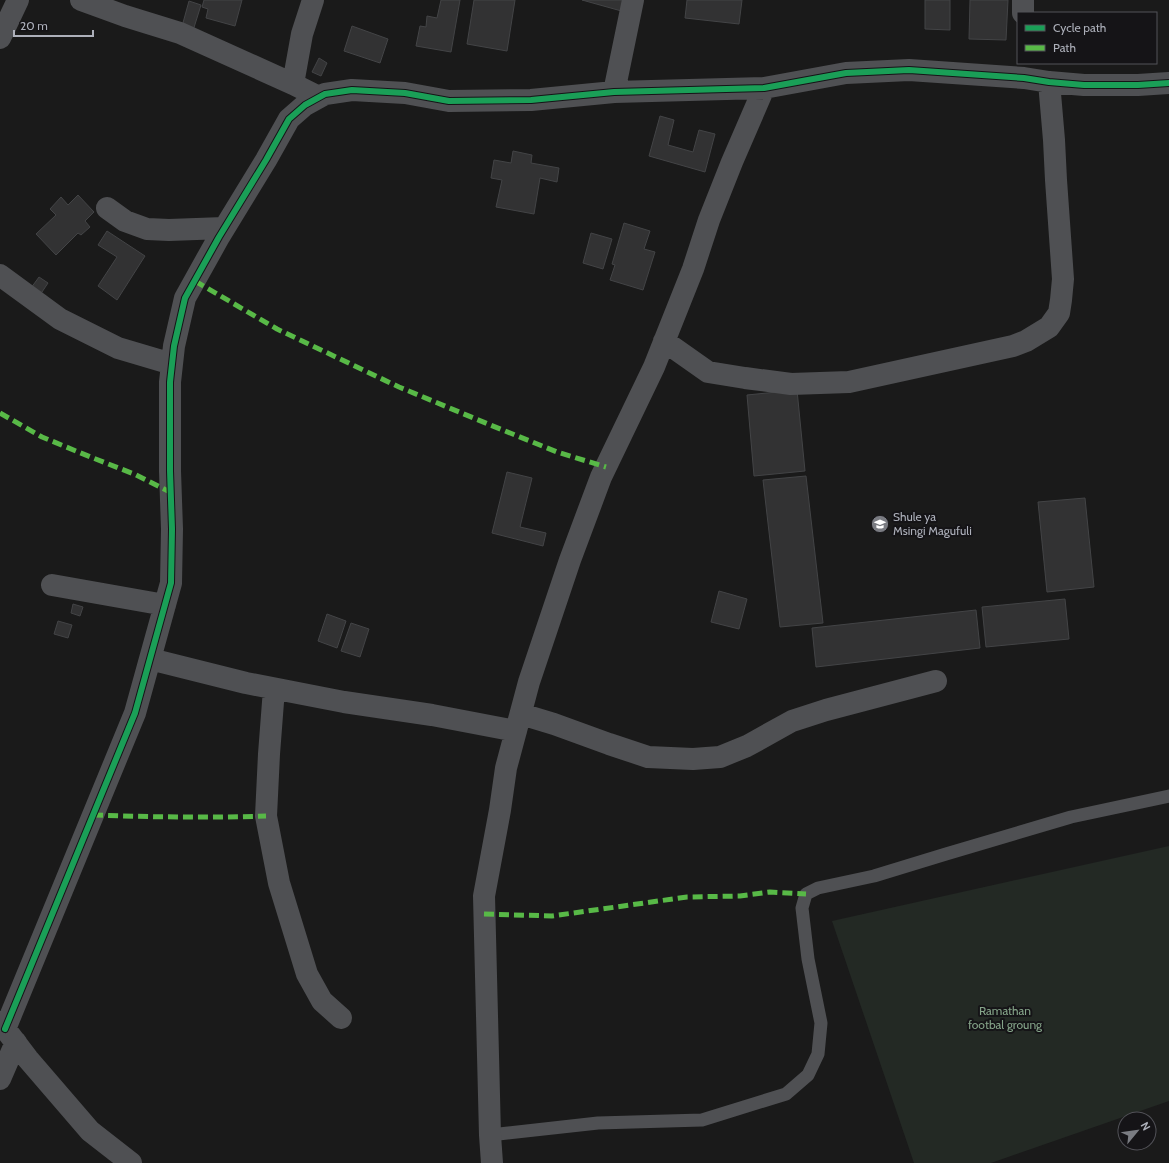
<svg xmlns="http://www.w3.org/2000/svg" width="1169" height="1163" font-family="Cabin,sans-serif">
<rect width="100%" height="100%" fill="#1a1a1a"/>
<path fill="#232924" d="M 1169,846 L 1169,1101 L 991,1163 L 914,1163 L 832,921 Z"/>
<path fill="#323233" stroke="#434446" d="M 204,0 L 242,0 L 235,26 L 206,18 L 208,9 L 202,7 Z
M 441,0 L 460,0 L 451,52 L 416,46 L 420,26 L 426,27 L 427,16 L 437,18 Z
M 474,0 L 515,0 L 507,51 L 467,44 Z
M 582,0 L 628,0 L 625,12 Z
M 687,0 L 742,0 L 739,24 L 685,18 Z
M 925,0 L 950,0 L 950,30 L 925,29 Z
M 970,0 L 1008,0 L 1006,40 L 969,39 Z
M 189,1 L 201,5 L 192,34 L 181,30 Z
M 352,26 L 388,39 L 380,63 L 344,51 Z
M 319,58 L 327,63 L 321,76 L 312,72 Z
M 660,116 L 674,120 L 668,145 L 693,152 L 699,130 L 715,134 L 705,172 L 649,156 Z
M 513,151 L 532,155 L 531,163 L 559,168 L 557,182 L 540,178 L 534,214 L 496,207 L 502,180 L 491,178 L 494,160 L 511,163 Z
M 78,195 L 94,212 L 85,221 L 90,227 L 81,235 L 78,233 L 56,255 L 36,234 L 56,215 L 50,209 L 61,197 L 68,205 Z
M 624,223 L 650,231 L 644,249 L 655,252 L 643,290 L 610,280 L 615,265 L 612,264 Z
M 107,231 L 145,256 L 117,300 L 98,286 L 117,257 L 98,245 Z
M 591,233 L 612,239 L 603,269 L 583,263 Z
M 39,277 L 48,283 L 40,295 L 31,288 Z
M 797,390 L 805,471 L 754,476 L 747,395 Z
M 507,472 L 532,478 L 520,527 L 546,533 L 543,546 L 492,533 Z
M 806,476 L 823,623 L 780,627 L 763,480 Z
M 1085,498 L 1094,587 L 1047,592 L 1038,502 Z
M 719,591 L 747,599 L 739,629 L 711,622 Z
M 1065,599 L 1069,639 L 986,647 L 982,607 Z
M 73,604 L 83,607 L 80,616 L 71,613 Z
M 976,610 L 980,648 L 816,667 L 812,628 Z
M 327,614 L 346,621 L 337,648 L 318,641 Z
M 58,621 L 72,625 L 68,638 L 54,634 Z
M 351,623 L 369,629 L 360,657 L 341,651 Z"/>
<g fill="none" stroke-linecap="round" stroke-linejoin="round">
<path stroke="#4f5053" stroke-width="13" d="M 490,1135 L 598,1123 L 702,1120 L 786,1094 L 808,1075 L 818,1054 L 821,1023 L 808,959 L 802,908 L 806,894 L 818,888 L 874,876 L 946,854 L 1071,817 L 1169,796"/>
<path stroke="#4f5053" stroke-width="22" d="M 81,0 L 125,16 L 180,33 L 293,84 L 319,97
M 1023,0 L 1023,13
M 0,38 L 18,0
M 293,84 L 302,34 L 313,0
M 614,92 L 633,0
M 107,208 L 125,221 L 147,229 L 169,230 L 224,228
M 0,275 L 60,319 L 118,348 L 172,364
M 664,341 L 708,372 L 745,378 L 791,384 L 849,382 L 1013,346 L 1026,341 L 1049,327 L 1059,313 L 1061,300 L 1063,279 L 1056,180 L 1054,140 L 1049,82
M 52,585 L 165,605
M 150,659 L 246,683 L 344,702 L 432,715 L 516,731
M 274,689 L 269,754 L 266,816 L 279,883 L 307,974 L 322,1001 L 341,1018
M 521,714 L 554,724 L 609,744 L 648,757 L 693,759 L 720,757 L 747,746 L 792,721 L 826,710 L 936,681
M 0,1022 L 28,1059 L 90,1131 L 131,1163
M 5,1029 L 135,713 L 171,583 L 172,529 L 170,471 L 170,382 L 174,346 L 185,298 L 219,237 L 266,160 L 289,119 L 305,105 L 325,94 L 352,90 L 405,93 L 449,101 L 531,100 L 614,92 L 764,88 L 846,73 L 909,70 L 1024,78 L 1049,82 L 1084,85 L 1138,85 L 1169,83
M 0,1079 L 16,1042
M 492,1163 L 490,1135 L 484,896 L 500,810 L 506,768 L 529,682 L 570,560 L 601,477 L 654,367 L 693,269 L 709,220 L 732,162 L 764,88"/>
<path stroke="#58b947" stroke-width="5" stroke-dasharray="10 5" stroke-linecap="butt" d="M 195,281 L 277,329 L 399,387 L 488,424 L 557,452 L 606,467
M 0,413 L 42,437 L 93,458 L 134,474 L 170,492
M 93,815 C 151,817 208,818 266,816
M 484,914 L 552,916 L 687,897 L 740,896 L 770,892 L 806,894"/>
<defs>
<path id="cycleway" d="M 5,1029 L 135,713 L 171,583 L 172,529 L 170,471 L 170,382 L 174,346 L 185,298 L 219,237 L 266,160 L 289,119 L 305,105 L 325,94 L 352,90 L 405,93 L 449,101 L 531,100 L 614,92 L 764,88 L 846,73 L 909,70 L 1024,78 L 1049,82 L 1084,85 L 1138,85 L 1169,83"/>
</defs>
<use href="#cycleway" stroke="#151417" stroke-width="8"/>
<use href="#cycleway" stroke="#1a9f57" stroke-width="6"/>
</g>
<defs>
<symbol id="school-disc" viewBox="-11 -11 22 22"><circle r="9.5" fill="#7a7c82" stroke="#151417"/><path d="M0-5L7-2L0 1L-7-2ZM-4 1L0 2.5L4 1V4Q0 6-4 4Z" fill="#fff"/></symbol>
</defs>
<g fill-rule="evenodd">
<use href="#school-disc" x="870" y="514" width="20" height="20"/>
</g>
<g text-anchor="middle" stroke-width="4" stroke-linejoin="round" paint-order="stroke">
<g font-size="12" fill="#adb0ba" stroke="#151417" text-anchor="start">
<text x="893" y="521">Shule ya<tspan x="893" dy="14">Msingi Magufuli</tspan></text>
</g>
<g font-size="12" fill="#85a489" stroke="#151417">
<text x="1005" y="1015">Ramathan<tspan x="1005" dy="14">footbal groung</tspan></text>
</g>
</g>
<rect x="1017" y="12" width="140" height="52" fill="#151417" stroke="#525258"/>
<rect x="1025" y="25" width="20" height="6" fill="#1a9f57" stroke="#525258"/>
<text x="1053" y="32" font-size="12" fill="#adb0ba">Cycle path</text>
<rect x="1025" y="45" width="20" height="6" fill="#58b947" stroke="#525258"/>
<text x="1053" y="52" font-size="12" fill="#adb0ba">Path</text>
<g transform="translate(1137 1131) rotate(61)"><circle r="19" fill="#151417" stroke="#525258"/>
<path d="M0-3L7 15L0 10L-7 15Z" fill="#7a7c82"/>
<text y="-6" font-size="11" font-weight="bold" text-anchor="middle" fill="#adb0ba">N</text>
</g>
<path d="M14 30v6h79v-6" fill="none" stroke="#adb0ba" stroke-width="2"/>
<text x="20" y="30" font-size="12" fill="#adb0ba" stroke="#151417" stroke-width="3" paint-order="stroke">20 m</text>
</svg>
